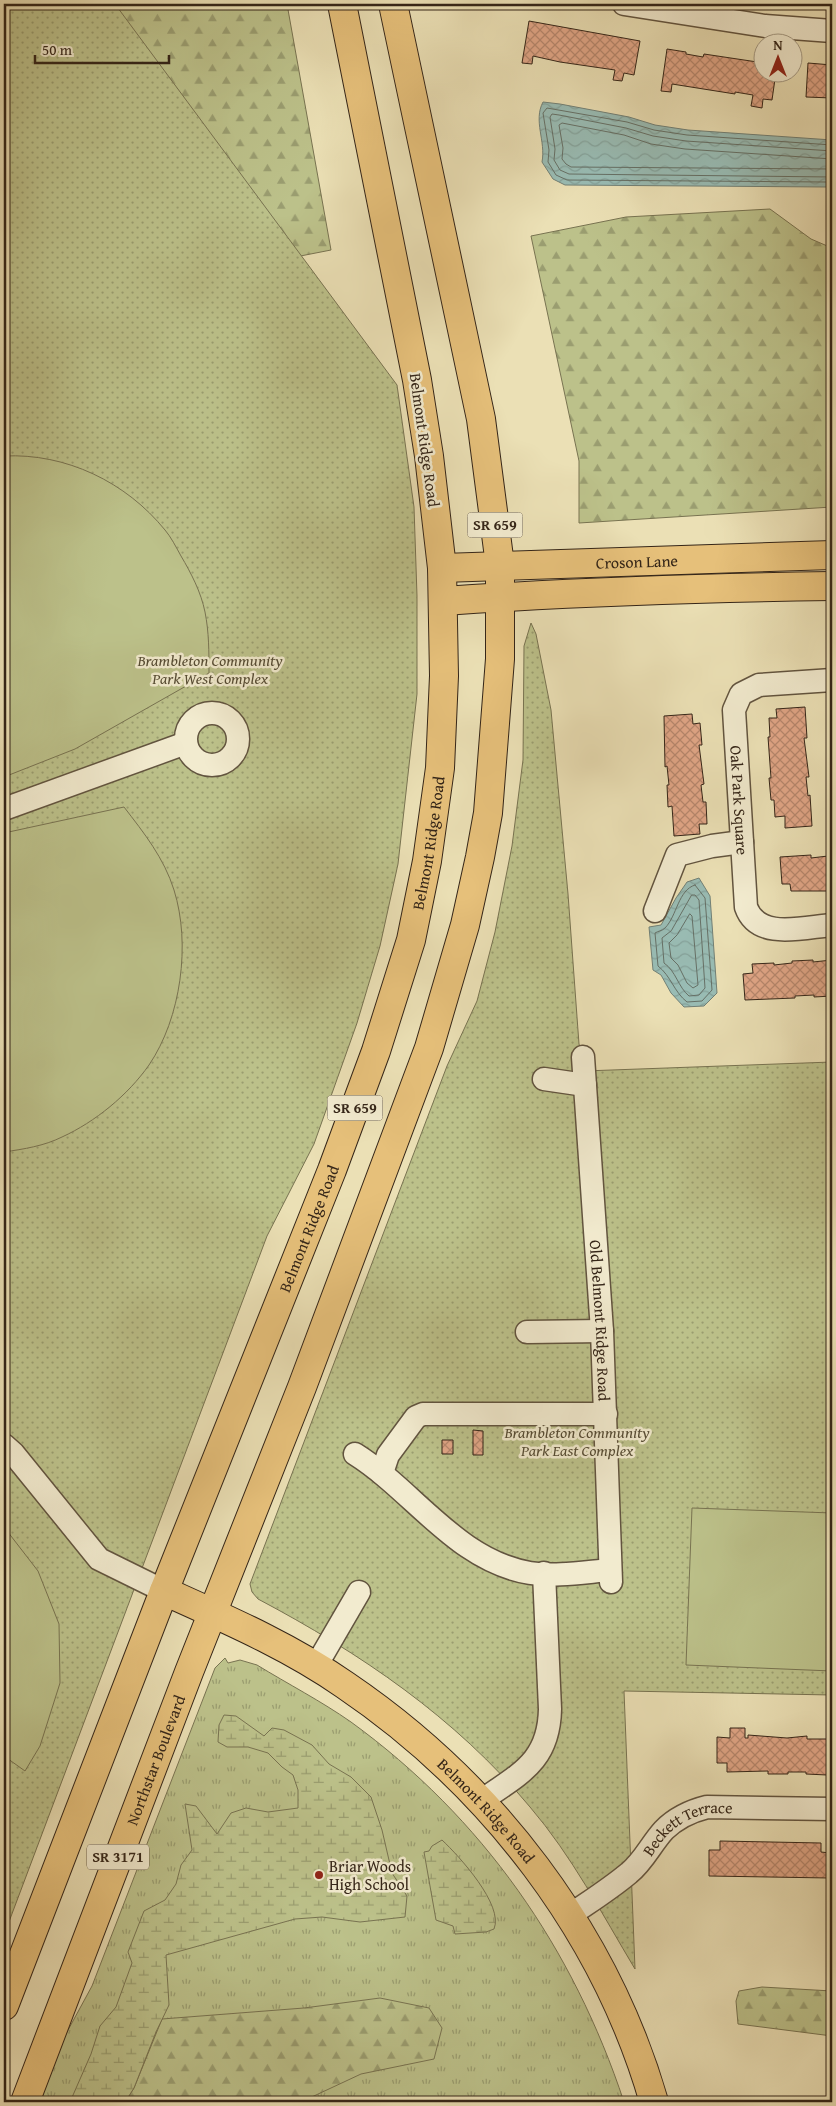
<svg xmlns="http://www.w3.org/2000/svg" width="836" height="2106" font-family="'Gentium Book Plus',serif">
<defs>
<pattern id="grass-tufts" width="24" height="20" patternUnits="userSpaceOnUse" patternTransform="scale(1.25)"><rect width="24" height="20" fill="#bcc18a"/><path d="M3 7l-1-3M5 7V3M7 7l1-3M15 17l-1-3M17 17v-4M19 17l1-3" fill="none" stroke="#9a9d70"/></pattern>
<pattern id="forest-firs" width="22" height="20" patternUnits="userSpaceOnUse" patternTransform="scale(1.25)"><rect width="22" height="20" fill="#bcc18a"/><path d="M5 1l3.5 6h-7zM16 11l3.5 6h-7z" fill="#9a9d70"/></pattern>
<pattern id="wetland-marsh" width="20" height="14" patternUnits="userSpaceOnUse" patternTransform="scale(1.25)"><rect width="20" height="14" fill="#bcc18a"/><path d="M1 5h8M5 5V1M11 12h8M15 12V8" fill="none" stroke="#9a9d70"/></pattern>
<pattern id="park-dots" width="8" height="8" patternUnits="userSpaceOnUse" patternTransform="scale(1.25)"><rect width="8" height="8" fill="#bcc18a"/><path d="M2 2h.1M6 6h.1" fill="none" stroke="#9a9d70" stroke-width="1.8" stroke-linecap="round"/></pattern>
<pattern id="water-waves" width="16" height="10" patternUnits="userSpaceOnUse" patternTransform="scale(1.25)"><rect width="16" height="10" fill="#99bcb4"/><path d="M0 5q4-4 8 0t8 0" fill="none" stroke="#84a19a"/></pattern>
<pattern id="building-cross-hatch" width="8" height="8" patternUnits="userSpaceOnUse" patternTransform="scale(1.25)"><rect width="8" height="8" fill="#e1a687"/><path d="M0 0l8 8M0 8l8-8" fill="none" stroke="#b7876d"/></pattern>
</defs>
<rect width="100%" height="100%" fill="#ebe0b5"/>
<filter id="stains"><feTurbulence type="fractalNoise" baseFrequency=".004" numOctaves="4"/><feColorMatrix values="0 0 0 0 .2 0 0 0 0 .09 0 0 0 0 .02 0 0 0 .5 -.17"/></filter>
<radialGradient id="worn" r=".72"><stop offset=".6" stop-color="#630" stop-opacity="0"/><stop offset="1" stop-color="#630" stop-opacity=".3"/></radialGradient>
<path fill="url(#grass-tufts)" stroke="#787351" d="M 225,1658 L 228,1663 L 240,1660 L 257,1665 C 288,1684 321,1701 351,1722 C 483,1818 573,1948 624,2102 L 37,2102 L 61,2043 L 92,1986 L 215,1668 Z"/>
<path fill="url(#forest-firs)" stroke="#787351" d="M 4,4 L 287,4 L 331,250 L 280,260 Z
M 770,209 L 811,239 L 832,248 L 832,507 L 579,523 L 579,461 L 531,236 L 626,217 Z
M 762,1987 L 832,1991 L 832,2036 L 738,2024 L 736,2001 L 739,1991 Z
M 380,1998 L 429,2008 L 442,2028 L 434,2059 L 361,2074 L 301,2102 L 125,2102 L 134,2088 L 162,2019 L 304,2008 Z"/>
<path fill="url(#wetland-marsh)" stroke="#787351" d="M 224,1715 L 236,1716 L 264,1736 L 272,1728 L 284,1730 L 312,1745 L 329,1764 L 351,1777 L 371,1797 L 382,1830 L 392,1873 L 407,1896 L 405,1917 L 360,1922 L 322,1917 L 295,1919 L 166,1955 L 169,2005 L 156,2032 L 134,2088 L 125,2102 L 70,2102 L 91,2054 L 100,2026 L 116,2007 L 132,1963 L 128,1952 L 144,1911 L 165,1900 L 176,1884 L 181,1865 L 192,1850 L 185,1804 L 196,1806 L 217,1834 L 231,1813 L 246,1808 L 268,1812 L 298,1808 L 298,1790 L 293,1775 L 282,1767 L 268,1753 L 248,1747 L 227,1747 L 218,1742 L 219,1725 Z
M 442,1840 C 459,1856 504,1905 494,1929 L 486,1932 L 455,1934 L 453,1926 L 436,1920 L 424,1852 L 429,1851 L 432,1846 Z"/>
<path fill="url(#park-dots)" stroke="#787351" d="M 4,4 L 115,4 L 397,385 L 414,507 L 417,596 L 417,694 L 398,864 L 380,946 L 357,1023 L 314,1144 L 267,1236 L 4,1935 Z
M 531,623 L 536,634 L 551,710 L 568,894 L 579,1044 L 583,1057 L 584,1071 L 832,1062 L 832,1695 L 624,1691 L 635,1969 C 602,1914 572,1856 530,1807 C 455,1717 360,1653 258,1599 L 252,1592 L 250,1584 L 447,1066 L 477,1001 L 495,932 L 512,846 L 523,760 L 524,646 Z"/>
<path fill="#bcc18a" stroke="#787351" d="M 4,456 C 66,453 126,482 165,530 C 171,537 176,547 181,556 C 191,573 201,592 205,612 C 209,632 209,652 209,673 L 75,749 L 4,777 Z
M 124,807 C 144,833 164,858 174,890 C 191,944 181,1018 149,1065 C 128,1095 95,1122 62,1137 C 44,1146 24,1149 4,1152 L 4,833 Z
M 692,1508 L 832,1513 L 832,1671 L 686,1665 Z
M 4,1527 L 38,1571 L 59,1624 L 60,1683 L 40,1746 L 25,1771 L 4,1756 Z"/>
<path fill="url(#water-waves)" stroke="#718076" d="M 543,102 L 560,104 L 629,117 L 655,125 L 688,130 L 832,140 L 832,188 L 826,187 L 565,185 L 553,179 L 542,162 C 546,141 533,121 543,102 Z
M 699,878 L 710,896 L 717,993 L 704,1006 L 684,1007 L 671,993 L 661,975 L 653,970 L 649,927 L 661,925 L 676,898 L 687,882 Z"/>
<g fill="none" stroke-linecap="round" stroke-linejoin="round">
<path stroke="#667066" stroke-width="1" d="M 832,145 L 687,135 L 654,130 L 627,122 L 547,108 L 543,113 L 549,150 L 548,162 L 556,175 L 567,180 L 826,182 L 832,183
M 832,151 L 686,141 L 653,136 L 626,128 L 559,115 L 552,114 L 550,117 L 555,149 L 554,160 L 560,170 L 569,174 L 832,177
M 832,159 L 685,149 L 651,144 L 624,135 L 562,123 L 559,125 L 563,148 L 562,159 L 566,164 L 571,167 L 832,169
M 695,885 L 705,898 L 712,990 L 702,1001 L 687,1002 C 674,992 671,976 658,966 L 655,933 C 658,931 662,931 665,928 C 677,916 678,890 695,885 Z
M 692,895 L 695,895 L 699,900 L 705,988 L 699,995 L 689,996 C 678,987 676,971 664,963 L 662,938 L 671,931 Z
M 690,914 L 692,916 L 698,985 L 693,988 L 687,983 L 678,965 L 671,958 L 669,943 L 677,935 Z"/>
</g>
<path fill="url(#building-cross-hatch)" stroke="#342518" d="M 529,21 L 640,41 L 634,75 L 624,73 L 622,81 L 613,80 L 615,70 L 560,62 L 533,56 L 532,64 L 522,63 Z
M 667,49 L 686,52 L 686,54 L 703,57 L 704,54 L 764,63 L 764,72 L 776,72 L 772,100 L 763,99 L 762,108 L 751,106 L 753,95 L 735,92 L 735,94 L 672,84 L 671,92 L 661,91 Z
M 808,63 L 832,65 L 832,98 L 806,97 Z
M 805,707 L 807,738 L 804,738 L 809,777 L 806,777 L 808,796 L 810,795 L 812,826 L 785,828 L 785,816 L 775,817 L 774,800 L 771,800 L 769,778 L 771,778 L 768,737 L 770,737 L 769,718 L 777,718 L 776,709 Z
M 692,714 L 693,724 L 700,723 L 702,745 L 699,745 L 704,784 L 701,785 L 703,802 L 706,802 L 707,824 L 699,824 L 700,834 L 674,836 L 672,806 L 668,807 L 667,785 L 669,785 L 667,766 L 665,767 L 664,716 Z
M 832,853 L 832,891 L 791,891 L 790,884 L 782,884 L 780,857 L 811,855 L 811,858 L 828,856 L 828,854 Z
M 832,959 L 832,996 L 814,997 L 814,995 L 795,996 L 795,998 L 745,1000 L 743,974 L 753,973 L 752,964 L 774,963 L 774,965 L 792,963 L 792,961 L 813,960 L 813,962 L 832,960 Z
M 473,1430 L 483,1431 L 483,1455 L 473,1455 Z
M 442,1440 L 453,1440 L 453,1454 L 442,1454 Z
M 730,1728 L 745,1728 L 745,1738 L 748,1738 L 748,1735 L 787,1738 L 807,1736 L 807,1739 L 832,1739 L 832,1765 L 827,1765 L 827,1775 L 806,1774 L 806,1772 L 788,1772 L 788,1774 L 768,1774 L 768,1771 L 727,1772 L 727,1763 L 717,1763 L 717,1737 L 730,1738 Z
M 720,1841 L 821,1843 L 821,1852 L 830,1853 L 829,1878 L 709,1876 L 709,1850 L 720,1850 Z"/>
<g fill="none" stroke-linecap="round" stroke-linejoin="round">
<defs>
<g id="minor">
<path d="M 624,4 L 765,26 L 832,31"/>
<path id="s1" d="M 832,680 L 759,685 L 741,694 L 734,710 L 746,907 C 758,941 804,927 832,925"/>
<circle cx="212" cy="739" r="26"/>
<path d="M 4,809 L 186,743"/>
<path d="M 655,911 L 677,855 L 712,846 L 742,842"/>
<path id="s2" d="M 583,1057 L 602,1331 L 611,1582"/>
<path d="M 544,1079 L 585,1085"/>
<path d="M 527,1332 L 602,1331"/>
<path d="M 4,1445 L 13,1453 L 99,1559 L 164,1591"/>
<path d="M 355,1454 C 414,1491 457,1561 530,1573 C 556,1577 585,1572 610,1570"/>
<path d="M 382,1473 L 388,1455 L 416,1417 L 423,1414 L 606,1414"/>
<path d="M 316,1666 L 359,1592"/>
<path d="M 481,1801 C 519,1774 549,1762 550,1709 L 544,1573"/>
<path id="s3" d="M 569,1916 C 589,1902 610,1889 629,1873 C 644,1861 651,1844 664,1830 C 676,1818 691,1811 707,1807 L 832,1809"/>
</g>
<g id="major">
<path id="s4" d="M 442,568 L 832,555"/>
<path d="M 444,601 C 573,592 703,588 832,586"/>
<path id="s5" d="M 164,1591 C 226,1619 289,1646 345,1685 C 491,1784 605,1932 654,2102"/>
<path id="s6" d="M 4,2006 L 164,1591 L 332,1170 L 376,1051 L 411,940 L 427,861 L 440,768 L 444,676 L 442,568 L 429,456 L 417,380 L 342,4"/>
<path id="s7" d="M 25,2102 L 189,1672 L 302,1387 L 429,1048 L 465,925 L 480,857 L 488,813 L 500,659 L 500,565 L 481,419 L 393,4"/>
</g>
</defs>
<use href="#minor" stroke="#62543f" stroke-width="25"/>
<use href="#major" stroke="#342518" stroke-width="30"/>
<use href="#minor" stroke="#f2ebcf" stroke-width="22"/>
<use href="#major" stroke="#e6c07a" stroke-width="28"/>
</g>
<circle fill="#8f2418" stroke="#f2ebcf" stroke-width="2" cx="319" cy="1875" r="5"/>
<g text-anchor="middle" stroke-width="5" stroke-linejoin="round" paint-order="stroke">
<g fill="#f2ebcf" stroke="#6d604f" stroke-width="1">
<rect x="467.5" y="512.5" width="55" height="25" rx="4"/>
<rect x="327.5" y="1095.5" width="55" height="25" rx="4"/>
<rect x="87" y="1844.5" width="62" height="25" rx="4"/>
</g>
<g font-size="15" font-weight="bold" fill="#342518">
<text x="495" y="530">SR 659</text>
<text x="355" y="1113">SR 659</text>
<text x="118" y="1862">SR 3171</text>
</g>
<g font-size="16" fill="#342518" stroke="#f2ebcf">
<text transform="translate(425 440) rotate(82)" y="6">Belmont Ridge Road</text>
<text dy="6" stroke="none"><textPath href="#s4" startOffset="195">Croson Lane</textPath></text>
<text dy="6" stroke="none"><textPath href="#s1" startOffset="201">Oak Park Square</textPath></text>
<text dy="6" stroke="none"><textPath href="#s6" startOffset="1240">Belmont Ridge Road</textPath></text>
<text dy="6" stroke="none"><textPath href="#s6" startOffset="835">Belmont Ridge Road</textPath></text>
<text dy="6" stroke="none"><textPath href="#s2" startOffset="264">Old Belmont Ridge Road</textPath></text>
<text dy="6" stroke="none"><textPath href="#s7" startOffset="366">Northstar Boulevard</textPath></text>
<text dy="6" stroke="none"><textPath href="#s5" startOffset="394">Belmont Ridge Road</textPath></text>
<text dy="6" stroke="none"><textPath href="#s3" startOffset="152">Beckett Terrace</textPath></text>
</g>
<g font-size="16" font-style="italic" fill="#564c34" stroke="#f2ebcf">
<text x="210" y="666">Brambleton Community<tspan x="210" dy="18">Park West Complex</tspan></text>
<text x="577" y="1438">Brambleton Community<tspan x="577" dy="18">Park East Complex</tspan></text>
</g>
<g font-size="16" fill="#342518" stroke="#f2ebcf" text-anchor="start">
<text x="329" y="1872">Briar Woods<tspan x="329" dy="18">High School</tspan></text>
</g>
</g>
<rect width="836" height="2106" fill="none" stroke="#ebe0b5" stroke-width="20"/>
<rect x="5" y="5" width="826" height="2096" fill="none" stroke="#342518" stroke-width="2.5"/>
<rect x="10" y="10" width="816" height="2086" fill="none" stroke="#342518"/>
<g transform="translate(778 58)"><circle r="24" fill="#f2ebcf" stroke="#a69c86"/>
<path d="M0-4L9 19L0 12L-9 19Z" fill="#8f2418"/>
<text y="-8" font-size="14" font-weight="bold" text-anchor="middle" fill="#342518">N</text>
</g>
<path d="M35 55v8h134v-8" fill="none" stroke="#342518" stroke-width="2.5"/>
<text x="42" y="55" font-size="15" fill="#342518" stroke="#f2ebcf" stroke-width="4" paint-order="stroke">50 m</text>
<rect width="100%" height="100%" filter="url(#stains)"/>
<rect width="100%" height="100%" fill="url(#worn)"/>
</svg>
